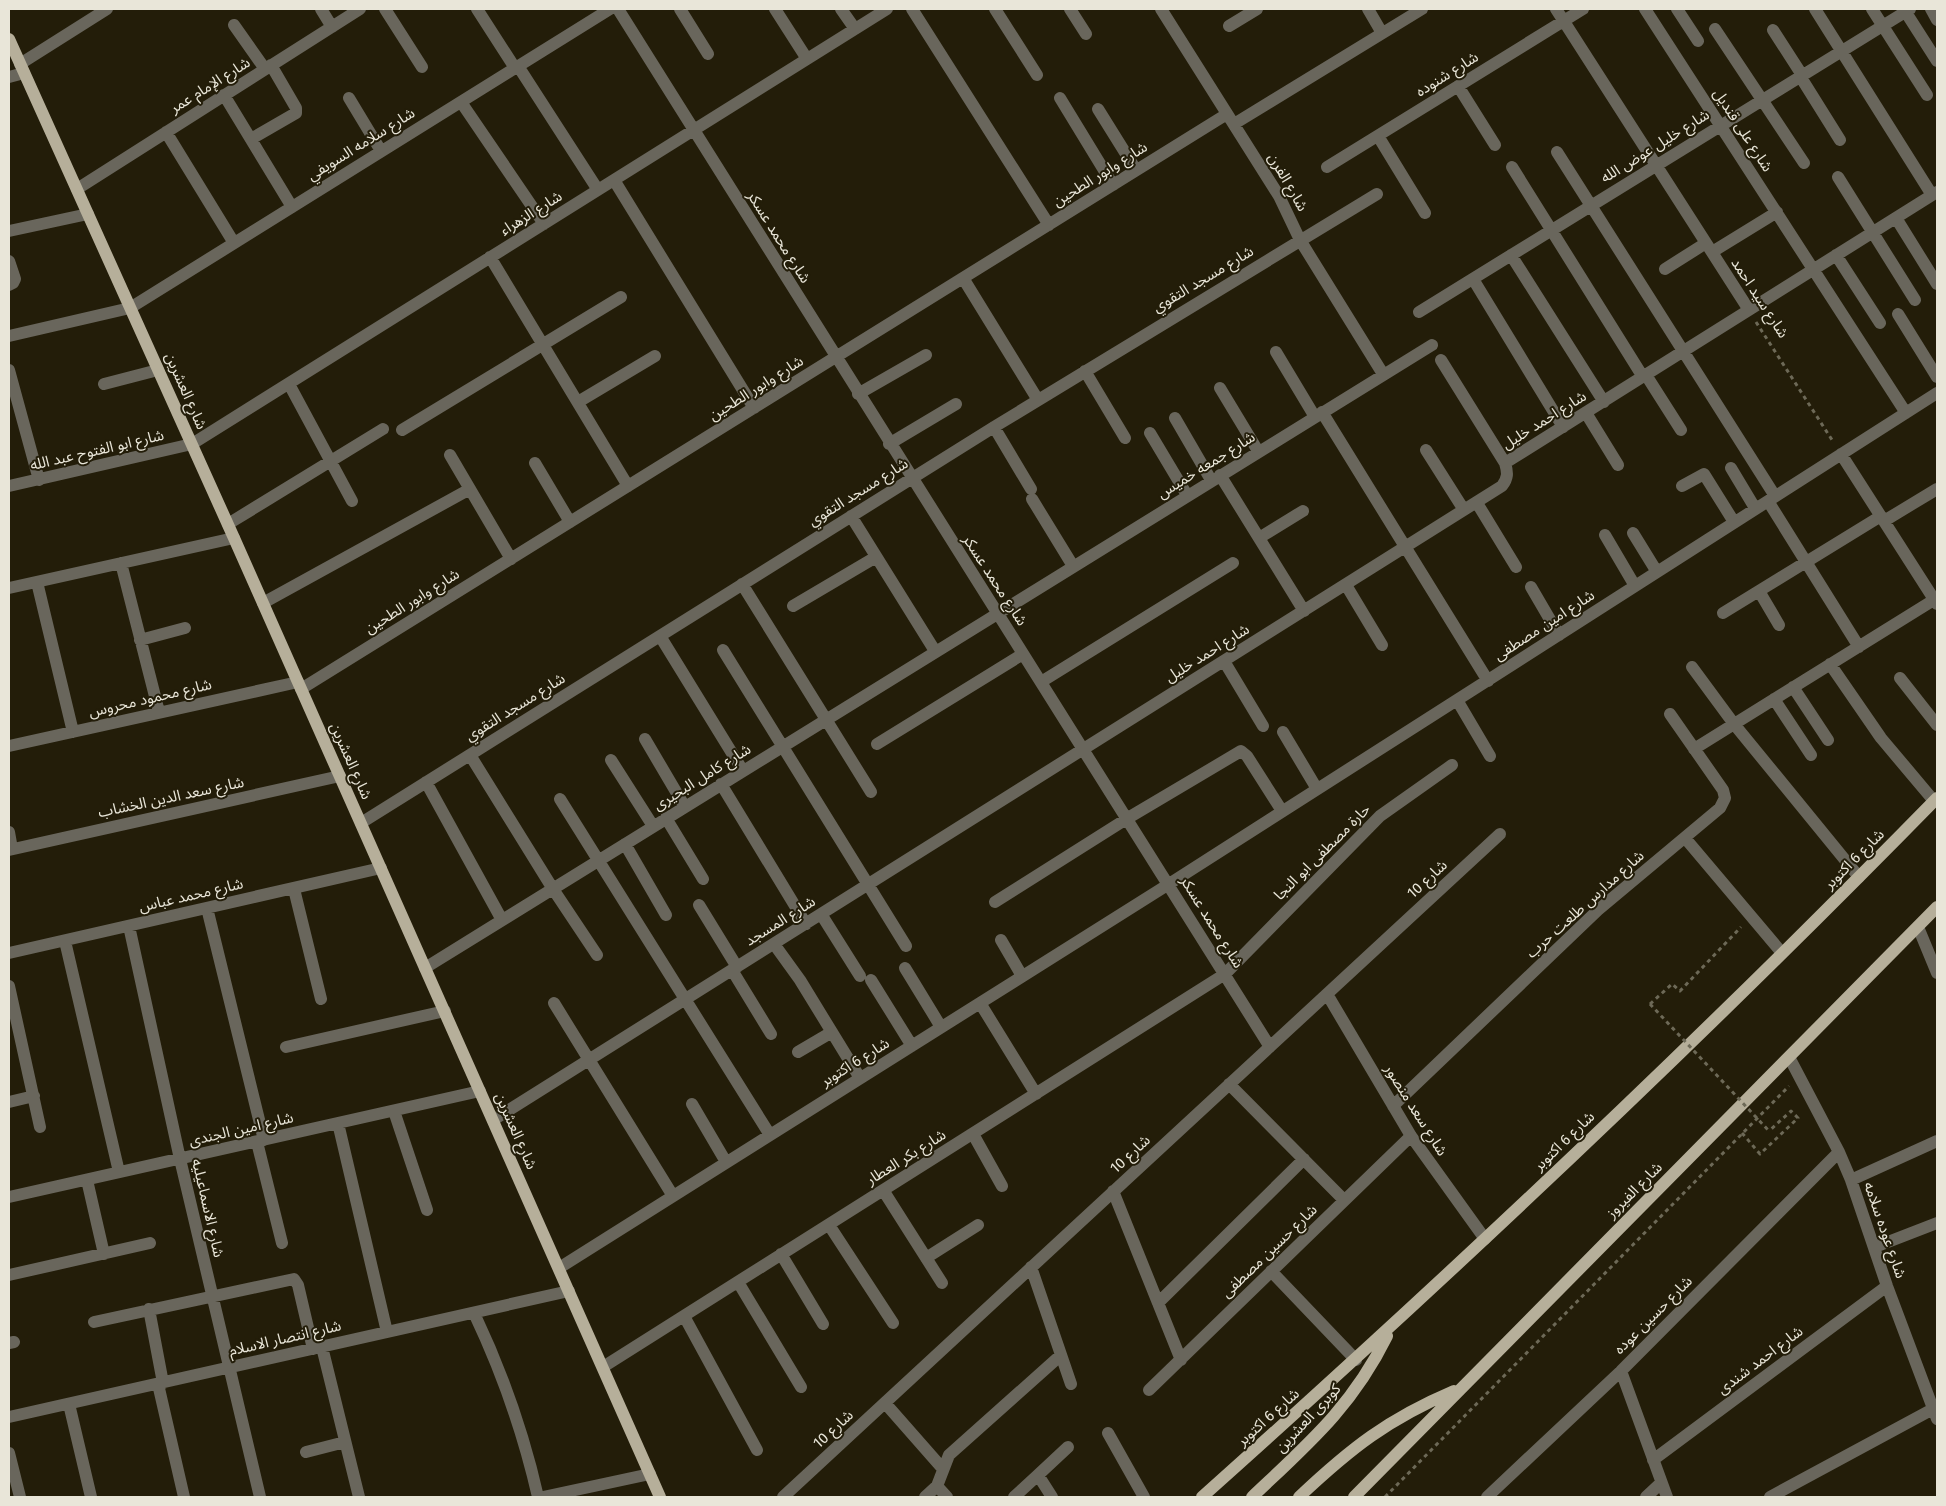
<svg xmlns="http://www.w3.org/2000/svg" width="1946" height="1506" font-family="'Fira Sans','Noto Sans Arabic',sans-serif">
<rect width="100%" height="100%" fill="#231d09"/>
<g fill="none" stroke-linecap="round" stroke-linejoin="round">
<path stroke="#6d6957" stroke-width="3" stroke-dasharray="4 4" stroke-linecap="butt" d="M 1756,322 L 1834,443
M 1650,1004 L 1672,984 L 1680,991 L 1741,927
M 1742,1133 L 1760,1154 L 1798,1118 L 1791,1111 L 1769,1131
M 1385,1497 L 1789,1086"/>
<path stroke="#69665c" stroke-width="12" d="M 321,9 L 332,27
M 385,9 L 422,67
M 477,9 L 515,68
M 618,9 L 1270,1047
M 680,9 L 708,54
M 775,9 L 807,59
M 841,9 L 855,29
M 912,9 L 1049,225
M 995,9 L 1037,75
M 1070,9 L 1086,34
M 1161,9 L 1279,196 L 1300,240 L 1383,374
M 1368,9 L 1382,33
M 1556,9 L 1749,310
M 1645,9 L 1906,413
M 1677,9 L 1698,41
M 1815,9 L 1932,195
M 1872,9 L 1927,95
M 1931,9 L 1937,20
M 1905,11 L 1937,61
M 234,25 L 265,69
M 1229,26 L 1257,9
M 1715,29 L 1804,163
M 1773,30 L 1802,75
M 20,64 L 107,9
M 518,66 L 598,190
M 1800,76 L 1840,140
M 9,77 L 24,73
M 1458,86 L 1495,145
M 224,95 L 292,207
M 349,98 L 381,151
M 1060,98 L 1113,185
M 461,102 L 544,224
M 1098,109 L 1136,170
M 1234,124 L 1422,9
M 166,132 L 234,243
M 1378,136 L 1425,213
M 251,139 L 296,113 L 296,108 L 271,65
M 1557,152 L 1775,496
M 1327,167 L 1583,9
M 1512,167 L 1643,377
M 1838,177 L 1915,300
M 614,180 L 754,408
M 77,189 L 360,9
M 1896,218 L 1937,284
M 9,231 L 88,214
M 1712,252 L 1777,212
M 1511,255 L 1604,402
M 1836,255 L 1880,323
M 490,257 L 628,486
M 9,261 L 15,279 L 13,283 L 9,285
M 1665,269 L 1706,243
M 963,278 L 1038,400
M 1473,279 L 1563,427
M 1419,312 L 1910,9
M 1898,314 L 1937,377
M 9,336 L 130,308 L 610,9
M 1276,352 L 1315,417
M 1441,360 L 1505,463
M 9,370 L 39,480
M 1085,371 L 1125,438
M 1646,375 L 1681,430
M 104,384 L 158,370
M 289,384 L 352,501
M 1220,388 L 1258,451
M 858,394 L 926,355
M 578,402 L 655,356
M 1322,412 L 1488,681
M 1586,413 L 1618,465
M 1175,418 L 1211,480
M 994,427 L 1031,489
M 402,430 L 621,297
M 1150,433 L 1187,495
M 889,444 L 956,404
M 1426,450 L 1464,510
M 1841,454 L 1937,604
M 450,455 L 511,559
M 535,463 L 570,522
M 1731,468 L 1755,508
M 1220,475 L 1304,611
M 9,486 L 192,444 L 887,9
M 1682,486 L 1704,474 L 1734,522
M 1032,499 L 1073,566
M 1768,501 L 1859,647
M 1477,503 L 1516,567
M 851,516 L 935,651
M 1884,521 L 1937,489
M 228,524 L 383,429
M 1633,533 L 1657,572
M 1605,535 L 1635,586
M 1259,538 L 1303,511
M 121,563 L 159,712
M 37,582 L 73,732
M 742,584 L 871,792
M 1346,585 L 1382,645
M 1531,587 L 1559,635
M 9,588 L 234,538
M 1759,591 L 1779,625
M 263,603 L 470,489
M 793,606 L 876,557
M 1723,613 L 1881,516
M 660,636 L 743,771
M 140,640 L 185,628
M 723,650 L 906,946
M 1224,661 L 1263,726
M 1830,664 L 1881,738 L 1934,801
M 1692,667 L 1734,724 L 1859,877
M 1900,678 L 1937,725
M 1041,682 L 1233,563
M 1793,687 L 1828,740
M 301,689 L 1227,114
M 1774,699 L 1811,755
M 1457,700 L 1490,756
M 1283,732 L 1317,789
M 645,739 L 685,807
M 877,744 L 1023,654
M 9,746 L 298,682
M 1694,749 L 1937,598
M 470,755 L 553,889 L 597,955
M 611,760 L 653,826
M 426,782 L 502,920
M 721,784 L 806,924
M 560,799 L 770,1135
M 666,818 L 703,879
M 361,823 L 994,427 L 1377,194
M 9,832 L 12,849
M 1685,838 L 1782,953
M 625,844 L 666,915
M 9,850 L 340,776
M 294,889 L 321,999
M 995,902 L 1128,818 L 1241,751 L 1247,756 L 1282,811
M 699,905 L 737,967
M 207,908 L 264,1140
M 821,914 L 860,976
M 129,926 L 180,1159 L 260,1497
M 1918,927 L 1937,973
M 1001,940 L 1022,976
M 65,941 L 119,1172
M 774,944 L 800,980 L 860,1078
M 9,953 L 381,868
M 425,968 L 1432,345
M 905,968 L 941,1027
M 732,970 L 771,1034
M 871,980 L 912,1046
M 9,986 L 40,1127
M 1327,994 L 1411,1136 L 1485,1239
M 554,1003 L 673,1196
M 980,1003 L 1036,1094
M 286,1047 L 445,1011
M 798,1052 L 832,1032
M 1789,1057 L 1839,1152 L 1851,1180 L 1887,1286 L 1937,1419
M 1229,1084 L 1344,1200
M 9,1102 L 34,1096
M 692,1104 L 726,1162
M 1393,1106 L 1598,910 L 1720,808 L 1725,798 L 1723,790 L 1670,714
M 394,1111 L 427,1210
M 493,1120 L 1502,486 C 1508,478 1508,473 1505,463 L 1937,192
M 338,1123 L 387,1332
M 973,1134 L 1002,1186
M 257,1142 L 282,1243
M 87,1180 L 104,1254
M 1851,1180 L 1937,1141
M 883,1190 L 942,1283
M 1113,1191 L 1181,1360
M 9,1197 L 480,1091
M 829,1225 L 893,1323
M 1875,1247 L 1937,1223
M 781,1254 L 823,1324
M 926,1258 L 978,1225
M 1031,1267 L 1071,1384
M 559,1268 L 1169,884 L 1937,393
M 1271,1271 L 1356,1360
M 9,1275 L 150,1243
M 738,1282 L 801,1387
M 1158,1303 L 1304,1159
M 149,1309 L 163,1383
M 474,1313 C 503,1374 523,1431 538,1497
M 684,1316 L 757,1450
M 94,1322 L 294,1279 L 298,1285 L 313,1349
M 9,1343 L 14,1342
M 322,1347 L 359,1497
M 603,1367 L 1225,974 L 1380,816 L 1452,765
M 1621,1371 L 1667,1497
M 158,1384 L 184,1497
M 1149,1390 L 1411,1136
M 885,1403 L 943,1469
M 69,1404 L 91,1497
M 9,1417 L 569,1291
M 1108,1433 L 1144,1497
M 306,1452 L 345,1442
M 9,1453 L 20,1497
M 1653,1460 L 1887,1286
M 1038,1475 L 1068,1447
M 937,1486 L 947,1497
M 543,1497 L 650,1474
M 783,1497 L 1500,834
M 925,1497 L 937,1486 L 949,1455 L 1061,1355
M 1014,1497 L 1038,1475 L 1052,1497
M 1487,1497 L 1621,1371 L 1839,1152
M 1646,1497 L 1661,1483
M 1770,1497 L 1933,1409"/>
<path stroke="#b6af9a" stroke-width="12" d="M 9,39 L 234,538 L 660,1497
M 1202,1497 C 1454,1272 1701,1039 1937,798
M 1252,1497 C 1308,1444 1352,1407 1387,1336
M 1299,1497 C 1351,1448 1388,1419 1454,1391
M 1354,1497 L 1937,907"/>
<path stroke="#6d6957" stroke-width="3" stroke-dasharray="4 4" stroke-linecap="butt" d="M 1650,1004 L 1769,1131"/>
</g>
<g text-anchor="middle" stroke-width="4" stroke-linejoin="round" paint-order="stroke">
<g font-size="15" fill="#e9e6d9" stroke="#231d09">
<text transform="translate(1447 74) rotate(-32)" y="5">شارع شنوده</text>
<text transform="translate(210 85) rotate(-32)" y="5">شارع الإمام عمر</text>
<text transform="translate(1743 130) rotate(57)" y="5">شارع على قنديل</text>
<text transform="translate(361 144) rotate(-32)" y="5">شارع سلامه السويفي</text>
<text transform="translate(1655 146) rotate(-32)" y="5">شارع خليل عوض الله</text>
<text transform="translate(1100 174) rotate(-32)" y="5">شارع وابور الطحين</text>
<text transform="translate(1288 182) rotate(60)" y="5">شارع الفرن</text>
<text transform="translate(531 213) rotate(-32)" y="5">شارع الزهراء</text>
<text transform="translate(779 237) rotate(58)" y="5">شارع محمد عسكر</text>
<text transform="translate(1203 279) rotate(-31)" y="5">شارع مسجد التقوي</text>
<text transform="translate(1760 298) rotate(57)" y="5">شارع سيد احمد</text>
<text transform="translate(756 388) rotate(-32)" y="5">شارع وابور الطحين</text>
<text transform="translate(186 391) rotate(66)" y="5">شارع العشرين</text>
<text transform="translate(1544 420) rotate(-32)" y="5">شارع احمد خليل</text>
<text transform="translate(97 450) rotate(-13)" y="5">شارع ابو الفتوح عبد الله</text>
<text transform="translate(1206 465) rotate(-32)" y="5">شارع جمعه خميس</text>
<text transform="translate(858 492) rotate(-32)" y="5">شارع مسجد التقوي</text>
<text transform="translate(995 580) rotate(57)" y="5">شارع محمد عسكر</text>
<text transform="translate(412 601) rotate(-32)" y="5">شارع وابور الطحين</text>
<text transform="translate(1544 625) rotate(-33)" y="5">شارع امين مصطفى</text>
<text transform="translate(1207 653) rotate(-32)" y="5">شارع احمد خليل</text>
<text transform="translate(150 698) rotate(-13)" y="5">شارع محمود محروس</text>
<text transform="translate(515 707) rotate(-32)" y="5">شارع مسجد التقوي</text>
<text transform="translate(351 761) rotate(66)" y="5">شارع العشرين</text>
<text transform="translate(702 777) rotate(-32)" y="5">شارع كامل البحيرى</text>
<text transform="translate(171 797) rotate(-12)" y="5">شارع سعد الدين الخشاب</text>
<text transform="translate(1322 852) rotate(-45)" y="5">حارة مصطفى ابو النجا</text>
<text transform="translate(1854 859) rotate(-45)" y="5">شارع 6 اكتوبر</text>
<text transform="translate(1427 879) rotate(-43)" y="5">شارع 10</text>
<text transform="translate(191 895) rotate(-13)" y="5">شارع محمد عباس</text>
<text transform="translate(1585 904) rotate(-42)" y="5">شارع مدارس طلعت حرب</text>
<text transform="translate(780 921) rotate(-32)" y="5">شارع المسجد</text>
<text transform="translate(1212 922) rotate(58)" y="5">شارع محمد عسكر</text>
<text transform="translate(855 1062) rotate(-32)" y="5">شارع 6 اكتوبر</text>
<text transform="translate(1416 1110) rotate(58)" y="5">شارع سعد منصور</text>
<text transform="translate(241 1129) rotate(-13)" y="5">شارع امين الجندى</text>
<text transform="translate(516 1131) rotate(66)" y="5">شارع العشرين</text>
<text transform="translate(1564 1141) rotate(-44)" y="5">شارع 6 اكتوبر</text>
<text transform="translate(1130 1154) rotate(-43)" y="5">شارع 10</text>
<text transform="translate(906 1157) rotate(-32)" y="5">شارع بكر العطار</text>
<text transform="translate(1634 1190) rotate(-45)" y="5">شارع الفيروز</text>
<text transform="translate(208 1208) rotate(77)" y="5">شارع الاسماعيليه</text>
<text transform="translate(1885 1230) rotate(71)" y="5">شارع عوده سلامه</text>
<text transform="translate(1269 1251) rotate(-44)" y="5">شارع حسين مصطفى</text>
<text transform="translate(1653 1315) rotate(-45)" y="5">شارع حسين عوده</text>
<text transform="translate(285 1338) rotate(-13)" y="5">شارع انتصار الاسلام</text>
<text transform="translate(1760 1360) rotate(-37)" y="5">شارع احمد شندى</text>
<text transform="translate(1268 1417) rotate(-42)" y="5">شارع 6 اكتوبر</text>
<text transform="translate(1308 1418) rotate(-47)" y="5">كوبرى العشرين</text>
<text transform="translate(833 1429) rotate(-43)" y="5">شارع 10</text>
</g>
</g>
<rect width="1946" height="1506" fill="none" stroke="#e9e6d9" stroke-width="20"/>
</svg>
